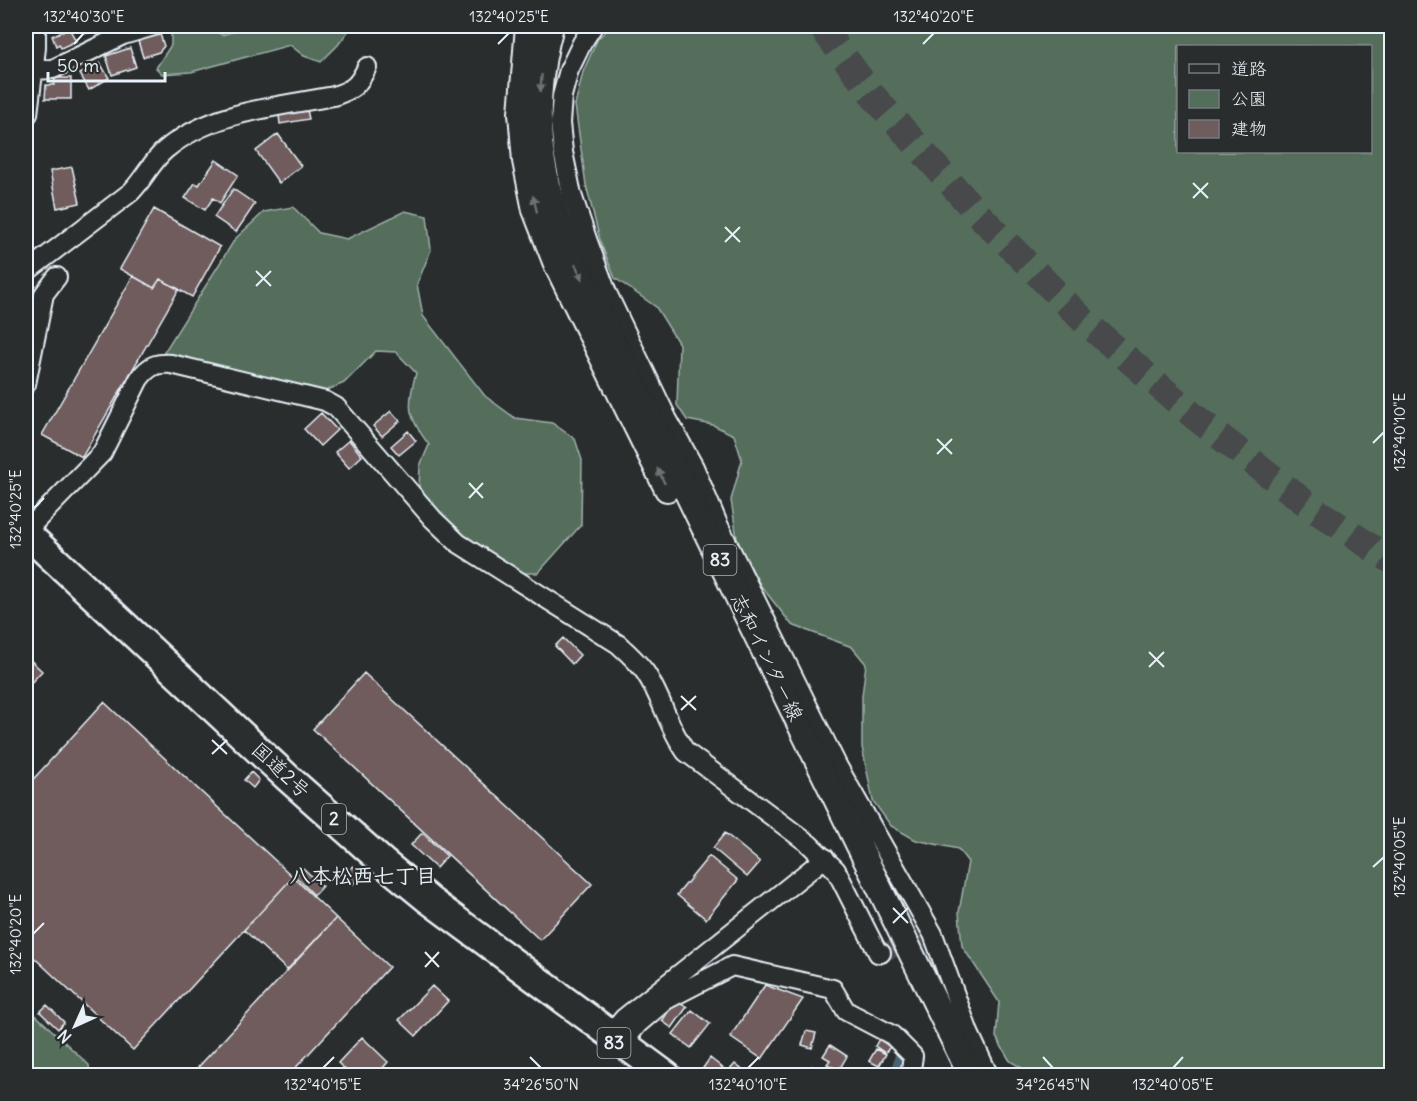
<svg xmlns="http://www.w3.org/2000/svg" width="1417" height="1101" font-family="Delius,'Klee One',sans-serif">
<rect width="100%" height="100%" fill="#2a2d2e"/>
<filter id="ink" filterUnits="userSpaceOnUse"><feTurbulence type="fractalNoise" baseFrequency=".0167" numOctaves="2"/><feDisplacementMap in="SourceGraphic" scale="12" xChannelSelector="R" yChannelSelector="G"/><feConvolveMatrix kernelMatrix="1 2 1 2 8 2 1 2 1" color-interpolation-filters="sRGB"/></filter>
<g filter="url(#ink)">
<path fill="#546e5c" stroke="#9eb0aa" stroke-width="1.5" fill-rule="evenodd" d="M 178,26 L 210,28 L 222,35 L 235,31 L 241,26 L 352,26 L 338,45 L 321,62 L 304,56 L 290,45 L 191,72 L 162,74 L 156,68 L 171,45 L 171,29 Z
M 612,26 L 1391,26 L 1391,1075 L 1035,1076 L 1010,1061 L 996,1037 L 999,1002 L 962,946 L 959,912 L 968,862 L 958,849 L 916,840 L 891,826 L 873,801 L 862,747 L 862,696 L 866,664 L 852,647 L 792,625 L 761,586 L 738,545 L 731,500 L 742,460 L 734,435 L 713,425 L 687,420 L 677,405 L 679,344 L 656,307 L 615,278 L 601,244 L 586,185 L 575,105 L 583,72 L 598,38 ZM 1178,46 L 1370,46 L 1370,152 L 1178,152 Z
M 293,207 L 319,233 L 347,239 L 405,211 L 427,216 L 431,250 L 417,284 L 423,316 L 485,396 L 515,418 L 552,423 L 575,439 L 582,460 L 581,525 L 538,573 L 521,573 L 460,535 L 419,487 L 420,466 L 429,445 C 408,416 406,408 416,373 L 396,352 L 376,351 L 344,383 L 323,392 L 163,354 L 235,239 L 264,212 Z
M 26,1006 L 89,1065 L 90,1075 L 26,1075 Z"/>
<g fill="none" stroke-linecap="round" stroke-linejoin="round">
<path stroke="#4b626f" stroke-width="16" d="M 898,1076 L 903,1055"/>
</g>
<path fill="#6f5c5c" stroke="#e8f1f8" stroke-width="1.5" d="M 85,26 L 104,26 L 104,31 L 86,33 Z
M 69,28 L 76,41 L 61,48 L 59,44 L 56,46 L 52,36 Z
M 160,34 L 164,46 L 159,52 L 143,57 L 138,41 Z
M 130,48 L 136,67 L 112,75 L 106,56 Z
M 100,63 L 109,78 L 89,90 L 80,74 Z
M 55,78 L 71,78 L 71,99 L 45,99 L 46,85 L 54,85 Z
M 307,110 L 309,119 L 280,124 L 279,115 Z
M 278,134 L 301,166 L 279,183 L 256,151 Z
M 216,160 L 238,175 L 220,203 L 213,198 L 205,210 L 185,198 L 195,183 L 199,185 Z
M 72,167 L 80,203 L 57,208 L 50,171 Z
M 233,189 L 255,204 L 236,232 L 214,217 Z
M 154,209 L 220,247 L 192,297 L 160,279 L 154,288 L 120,269 Z
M 133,276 L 154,288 L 160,279 L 179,289 L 82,457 L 42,435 Z
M 391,411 L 400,421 L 382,436 L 373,426 Z
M 321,413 L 337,430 L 320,446 L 304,429 Z
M 408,431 L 416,441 L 399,455 L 391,446 Z
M 349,440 L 362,456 L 349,468 L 335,452 Z
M 563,638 L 580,655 L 572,664 L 555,646 Z
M 26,656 L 42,671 L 26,688 Z
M 364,673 L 592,884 L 540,940 L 313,729 Z
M 104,702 L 293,877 L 133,1050 L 26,950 L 26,787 Z
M 251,772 L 259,780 L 253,788 L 244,780 Z
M 422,833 L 447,856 L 436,868 L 411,845 Z
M 725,833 L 760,862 L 747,877 L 713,848 Z
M 709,856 L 738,880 L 706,919 L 677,895 Z
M 353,866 L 362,875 L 353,884 L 344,876 Z
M 303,868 L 322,886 L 314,895 L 295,876 Z
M 293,877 L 336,918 L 287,970 L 244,930 Z
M 336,918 L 389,967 L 288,1076 L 190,1076 Z
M 765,985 L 803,999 L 762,1059 L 730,1037 Z
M 432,986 L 448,1001 L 416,1036 L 399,1020 Z
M 676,1000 L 687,1007 L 672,1028 L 662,1021 Z
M 47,1005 L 64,1022 L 58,1029 L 40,1012 Z
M 692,1010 L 710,1024 L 691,1048 L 673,1034 Z
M 806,1031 L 816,1033 L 812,1048 L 802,1045 Z
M 362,1037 L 388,1062 L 376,1076 L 352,1076 L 338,1063 Z
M 879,1039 L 890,1047 L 885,1053 L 875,1046 Z
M 830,1045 L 847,1056 L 839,1070 L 827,1064 L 830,1060 L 823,1056 Z
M 876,1049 L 886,1054 L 879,1066 L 869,1061 Z
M 710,1058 L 728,1072 L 735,1064 L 745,1072 L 743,1076 L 713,1076 L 703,1068 Z
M 812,1066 L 825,1076 L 805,1076 Z"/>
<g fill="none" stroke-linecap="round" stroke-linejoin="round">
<path stroke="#464a4c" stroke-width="18" stroke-dasharray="18 9" stroke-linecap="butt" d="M 881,953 L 924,938"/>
<path stroke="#464a4c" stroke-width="27" stroke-dasharray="27 14" stroke-linecap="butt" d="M 821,26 L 874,97 L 976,212 L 1084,321 L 1195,417 L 1312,508 L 1392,561"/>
<defs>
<path id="minor" d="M 593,26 L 582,43 L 569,70 L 562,96 L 560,123 L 563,152 L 572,195 L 588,242 L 607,293 L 667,418 L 694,467 L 718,524 L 838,767 L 933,934 L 969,1033 L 989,1076
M 33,70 L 53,69 L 123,35 L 154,26
M 28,114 L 36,48 L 36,26
M 26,272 L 131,192 C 144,179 152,161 165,150 C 211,111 277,107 334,96 C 354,89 358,86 367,67
M 26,384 L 44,294 L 57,277
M 26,531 L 102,453 L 139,379 C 149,366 155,363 171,364 L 325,401 L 336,407 L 433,519 L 458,543 L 618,644 C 628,653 637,661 645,672 C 662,697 668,727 686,752 L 809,844 L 836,870 L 878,953 L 881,953
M 610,1035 L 624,1018 L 825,858
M 622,1044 L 638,1024 L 666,1000 L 732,966 L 833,989 L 846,1011 L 892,1035 L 913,1056 L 910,1076"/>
<path id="major" d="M 528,26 L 521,113 L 525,161 L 535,210 L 556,264 L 667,489
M 551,26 C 539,68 535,119 543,162 C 549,197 562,230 575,263 L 971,1076"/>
<path id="highway" d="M 26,533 L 288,778 L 385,864 L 429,900 L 667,1076"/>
</defs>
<use href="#minor" stroke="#e8f1f8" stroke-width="22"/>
<use href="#major" stroke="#e8f1f8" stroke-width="28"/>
<use href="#highway" stroke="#e8f1f8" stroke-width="32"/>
<use href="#minor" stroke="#2a2d2e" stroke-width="18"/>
<use href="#major" stroke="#2a2d2e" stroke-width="24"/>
<use href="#highway" stroke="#2a2d2e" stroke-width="27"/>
</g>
<defs><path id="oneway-solid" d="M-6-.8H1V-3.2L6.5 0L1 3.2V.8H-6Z" transform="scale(1.5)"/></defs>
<g fill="#6c7275">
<use href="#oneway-solid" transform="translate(541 83) rotate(94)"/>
<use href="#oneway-solid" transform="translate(535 204) rotate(-104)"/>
<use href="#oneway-solid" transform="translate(579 272) rotate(64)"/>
<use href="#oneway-solid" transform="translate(661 476) rotate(-116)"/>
</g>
</g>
<path fill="none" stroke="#e8f1f8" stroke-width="2" d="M 74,44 L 84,33M 498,44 L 509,33M 923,44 L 934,33M 1193,183 L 1208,198M 1193,198 L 1208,183M 725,227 L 740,242M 725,242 L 740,227M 256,271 L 271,286M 256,286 L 271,271M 937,439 L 952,454M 1373,443 L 1384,432M 937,454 L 952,439M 469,483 L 483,498M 469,498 L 483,483M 33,509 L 44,498M 1149,652 L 1164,667M 1149,667 L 1164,652M 681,696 L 696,710M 681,710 L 696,696M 212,740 L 227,754M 212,754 L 227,740M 1373,867 L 1384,857M 893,908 L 908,923M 893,923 L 908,908M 33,934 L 44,923M 425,952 L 439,967M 425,967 L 439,952M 530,1057 L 541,1068M 1043,1057 L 1053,1068M 323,1068 L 334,1057M 748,1068 L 759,1057M 1173,1068 L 1183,1057"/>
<g text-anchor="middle" stroke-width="4.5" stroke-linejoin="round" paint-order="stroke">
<g fill="#2a2d2e" stroke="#afb6bb" stroke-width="1.5">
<rect x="703.5" y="545" width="33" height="30" rx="4.5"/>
<rect x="322" y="804" width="24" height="30" rx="4.5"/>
<rect x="597.5" y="1028" width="33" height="30" rx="4.5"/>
</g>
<g font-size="18" font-weight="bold" fill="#e8f1f8">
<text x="720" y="566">83</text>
<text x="334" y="825">2</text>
<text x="614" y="1049">83</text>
</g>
<g font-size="20" fill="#e8f1f8" stroke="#2a2d2e">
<text transform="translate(767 657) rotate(64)" y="7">志和インター線</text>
<text transform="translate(281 770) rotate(43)" y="7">国道2号</text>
</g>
<g font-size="21" font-weight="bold" fill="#e8f1f8" stroke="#2a2d2e">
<text x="363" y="883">八本松西七丁目</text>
</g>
</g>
<rect width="1417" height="1101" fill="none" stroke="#2a2d2e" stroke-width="66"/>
<rect x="1177" y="45" width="195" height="108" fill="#2a2d2e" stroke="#767b7f" stroke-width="1.5"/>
<rect x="1189" y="64" width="30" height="9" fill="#2a2d2e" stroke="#767b7f" stroke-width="1.5"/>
<text x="1231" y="75" font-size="18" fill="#e8f1f8">道路</text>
<rect x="1189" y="90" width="30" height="18" fill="#546e5c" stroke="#767b7f" stroke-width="1.5"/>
<text x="1231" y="105" font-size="18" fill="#e8f1f8">公園</text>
<rect x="1189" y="120" width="30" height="18" fill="#6f5c5c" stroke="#767b7f" stroke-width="1.5"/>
<text x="1231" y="135" font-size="18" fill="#e8f1f8">建物</text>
<g transform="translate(75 1026) rotate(225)" stroke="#2a2d2e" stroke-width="4.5" paint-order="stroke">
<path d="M0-4.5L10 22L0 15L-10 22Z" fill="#e8f1f8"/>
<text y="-9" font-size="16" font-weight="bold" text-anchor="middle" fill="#e8f1f8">N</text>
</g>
<path d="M48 72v9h117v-9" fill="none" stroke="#e8f1f8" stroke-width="3"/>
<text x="57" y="72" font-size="18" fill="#e8f1f8" stroke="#2a2d2e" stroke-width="4.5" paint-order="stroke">50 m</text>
<rect x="33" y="33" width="1351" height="1035" fill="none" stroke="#e8f1f8" stroke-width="2"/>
<g font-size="15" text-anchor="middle" fill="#e8f1f8">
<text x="84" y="22">132°40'30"E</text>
<text x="509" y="22">132°40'25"E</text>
<text x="934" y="22">132°40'20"E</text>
<text transform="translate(1400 432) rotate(-90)" y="5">132°40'10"E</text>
<text transform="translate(16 509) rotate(-90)" y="5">132°40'25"E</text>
<text transform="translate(1400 857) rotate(-90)" y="5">132°40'05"E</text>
<text transform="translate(16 934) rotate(-90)" y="5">132°40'20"E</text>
<text x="323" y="1090">132°40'15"E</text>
<text x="541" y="1090">34°26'50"N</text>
<text x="748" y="1090">132°40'10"E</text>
<text x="1053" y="1090">34°26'45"N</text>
<text x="1173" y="1090">132°40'05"E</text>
</g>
</svg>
